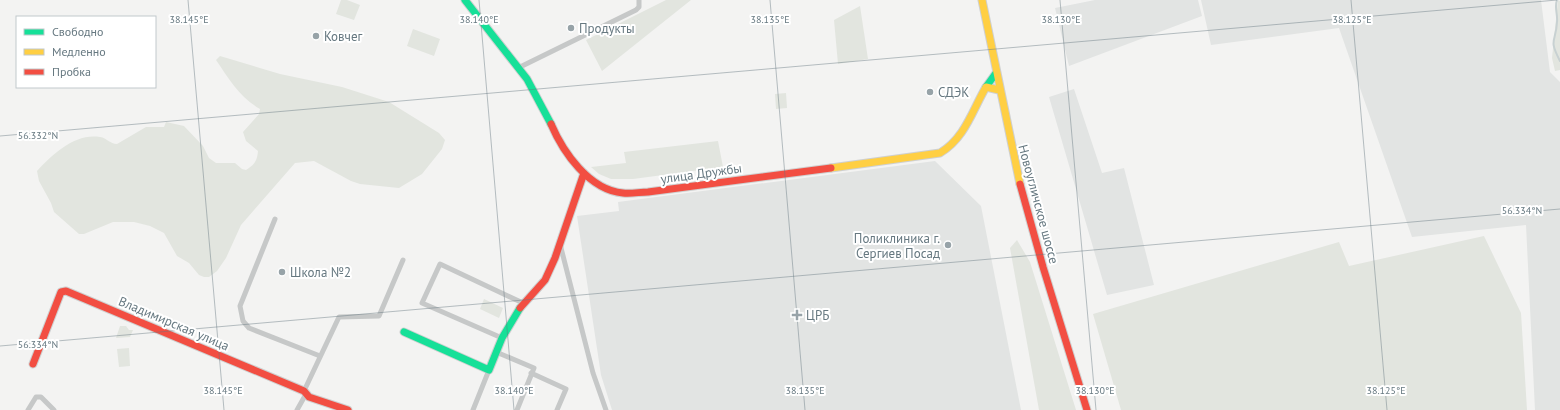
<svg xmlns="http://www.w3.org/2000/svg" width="1560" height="410" font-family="'PT Sans',sans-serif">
<rect width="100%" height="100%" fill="#f3f3f2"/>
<path fill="#e2e4e3" d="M 1095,0 L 1198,0 L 1202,16 L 1069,66 L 1055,8 Z
M 1201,0 L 1541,0 L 1550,72 L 1560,82 L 1560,410 L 1535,410 L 1526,225 L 1412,237 L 1339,28 L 1211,45 Z
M 1074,89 L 1102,173 L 1124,168 L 1154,285 L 1107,295 L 1049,97 Z
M 935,161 L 981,206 L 1021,410 L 612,410 L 601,375 L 577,216 L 619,211 L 618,202 Z"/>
<path fill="#e2e5df" d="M 341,0 L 347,0 L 360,5 L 354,20 L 336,14 Z
M 666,0 L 691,0 L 602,71 L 586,40 Z
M 1558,0 L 1560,1 L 1560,70 L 1555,71 L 1552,58 Z
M 860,6 L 868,59 L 838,64 L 834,20 Z
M 413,29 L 440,39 L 434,56 L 407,46 Z
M 220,56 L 280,74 L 342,87 L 389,102 L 439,133 L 445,140 L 442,149 L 422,174 L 399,188 L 360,184 L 351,181 L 314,161 L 295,163 L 241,225 L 226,258 L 217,271 L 209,277 L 204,277 L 199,275 L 189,263 L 177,256 L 164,233 L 150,226 L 134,222 L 113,222 L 84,234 L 79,234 L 54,212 L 51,203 L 39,181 L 37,171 C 53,154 75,133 100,137 C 107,138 110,144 117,144 L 146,127 L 164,127 L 166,122 L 184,126 L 203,146 L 209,158 L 216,163 L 235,163 L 242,169 L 246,170 C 255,164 257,161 258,151 L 246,141 L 243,132 L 259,114 L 260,109 C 240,98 229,79 216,60 Z
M 786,93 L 787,108 L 776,109 L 775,94 Z
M 718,141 L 723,167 L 633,179 L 611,179 L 599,174 L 591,167 L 626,163 L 624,152 Z
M 1484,236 L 1521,313 L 1527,410 L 1121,410 L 1093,314 L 1339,242 L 1349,266 Z
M 1017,240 L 1030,262 L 1076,410 L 1039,410 L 1010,248 Z
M 484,299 L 503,308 L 499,318 L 480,309 Z
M 120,326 L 126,326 L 129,330 L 133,330 L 130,337 L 116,338 Z
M 129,348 L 130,366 L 119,367 L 117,349 Z"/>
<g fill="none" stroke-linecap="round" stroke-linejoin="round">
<path stroke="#c8d1d2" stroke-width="2" d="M 1557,0 C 1554,8 1558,14 1557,22 C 1556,43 1548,38 1560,61"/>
<defs>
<path id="fast" d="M 465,0 L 527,79 L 551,124
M 986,87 L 996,73
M 404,332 L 489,370 L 502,338 L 520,308"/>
<path id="slow" d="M 982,0 L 1020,184
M 831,168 L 940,153 C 965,138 972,111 986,87 L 999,90"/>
<path id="jam" d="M 551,124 C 563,152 589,190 623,193 C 631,194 640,192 648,192 L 831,168
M 1020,184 L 1043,267 L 1087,410
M 520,308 L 545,280 L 555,258 L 584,173
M 33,364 L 61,292 L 66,291 L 304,391 L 309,397 L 348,410"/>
</defs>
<use href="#fast" stroke="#cfd0d0" stroke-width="9"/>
<use href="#slow" stroke="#cfd0d0" stroke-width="9"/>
<use href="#jam" stroke="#cfd0d0" stroke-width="9"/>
<path stroke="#c6c8c8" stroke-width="5" d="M 518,68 L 636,10 L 639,7 L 639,0
M 275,219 L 240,306 L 243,321 L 249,328 L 320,356
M 560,244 L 593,373 L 606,410
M 502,338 L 422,303 L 440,264 L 523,303
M 496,352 L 534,368 L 517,410
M 531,373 L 566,389 L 557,410
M 304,391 L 339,317 L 379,316 L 403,260
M 28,410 L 36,397 L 41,397 L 54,410
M 297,410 L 306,394
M 473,410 L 489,370"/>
<use href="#fast" stroke="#16e098" stroke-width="7"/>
<use href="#slow" stroke="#ffcf43" stroke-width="7"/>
<use href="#jam" stroke="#f24e42" stroke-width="7"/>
</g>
<path fill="none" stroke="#667880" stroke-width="1" stroke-opacity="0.45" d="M 188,0 L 224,410M 479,0 L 514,410M 770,0 L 805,410M 1060,0 L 1096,410M 1351,0 L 1387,410M 0,136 L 1557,0M 0,346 L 1560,209"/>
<g fill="#97a3a8" stroke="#fff" stroke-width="1.5">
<circle cx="571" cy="28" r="4"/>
<circle cx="316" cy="36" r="4"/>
<circle cx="930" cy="92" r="4"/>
<circle cx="948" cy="245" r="4"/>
<circle cx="282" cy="272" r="4"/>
<path d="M795 309h4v4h4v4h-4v4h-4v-4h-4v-4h4z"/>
</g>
<g text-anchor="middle" stroke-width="4" stroke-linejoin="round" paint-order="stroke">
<g font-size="13" fill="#667880" stroke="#fff" text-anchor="start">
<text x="579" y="33">Продукты</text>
<text x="324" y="41">Ковчег</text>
<text x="938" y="97">СДЭК</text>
<text x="940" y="243" text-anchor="end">Поликлиника г.<tspan x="940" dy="15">Сергиев Посад</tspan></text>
<text x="290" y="277">Школа №2</text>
<text x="806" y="320">ЦРБ</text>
</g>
<g font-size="13" fill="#667880" stroke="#fff">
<text transform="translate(701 173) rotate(-8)" y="5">улица Дружбы</text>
<text transform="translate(1039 204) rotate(75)" y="5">Новоугличское шоссе</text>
<text transform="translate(174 323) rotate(23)" y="5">Владимирская улица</text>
</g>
</g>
<g font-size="10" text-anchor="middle" fill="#667880" stroke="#fff" stroke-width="4" stroke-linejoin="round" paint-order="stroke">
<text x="189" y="23">38.145°E</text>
<text x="479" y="23">38.140°E</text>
<text x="770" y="23">38.135°E</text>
<text x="1061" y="23">38.130°E</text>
<text x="1352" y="23">38.125°E</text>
<text x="38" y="139">56.332°N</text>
<text x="1522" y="214">56.334°N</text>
<text x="38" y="348">56.334°N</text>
<text x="223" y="394">38.145°E</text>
<text x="514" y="394">38.140°E</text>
<text x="805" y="394">38.135°E</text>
<text x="1095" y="394">38.130°E</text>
<text x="1386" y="394">38.125°E</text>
</g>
<rect x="16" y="16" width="140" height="72" fill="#ffffff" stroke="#c2c9cc"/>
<rect x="24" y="29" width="20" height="6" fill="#16e098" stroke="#c2c9cc"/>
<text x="52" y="36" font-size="12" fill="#667880">Свободно</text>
<rect x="24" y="49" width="20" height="6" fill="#ffcf43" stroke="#c2c9cc"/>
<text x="52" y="56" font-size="12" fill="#667880">Медленно</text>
<rect x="24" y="69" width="20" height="6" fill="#f24e42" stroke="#c2c9cc"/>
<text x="52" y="76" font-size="12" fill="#667880">Пробка</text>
</svg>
